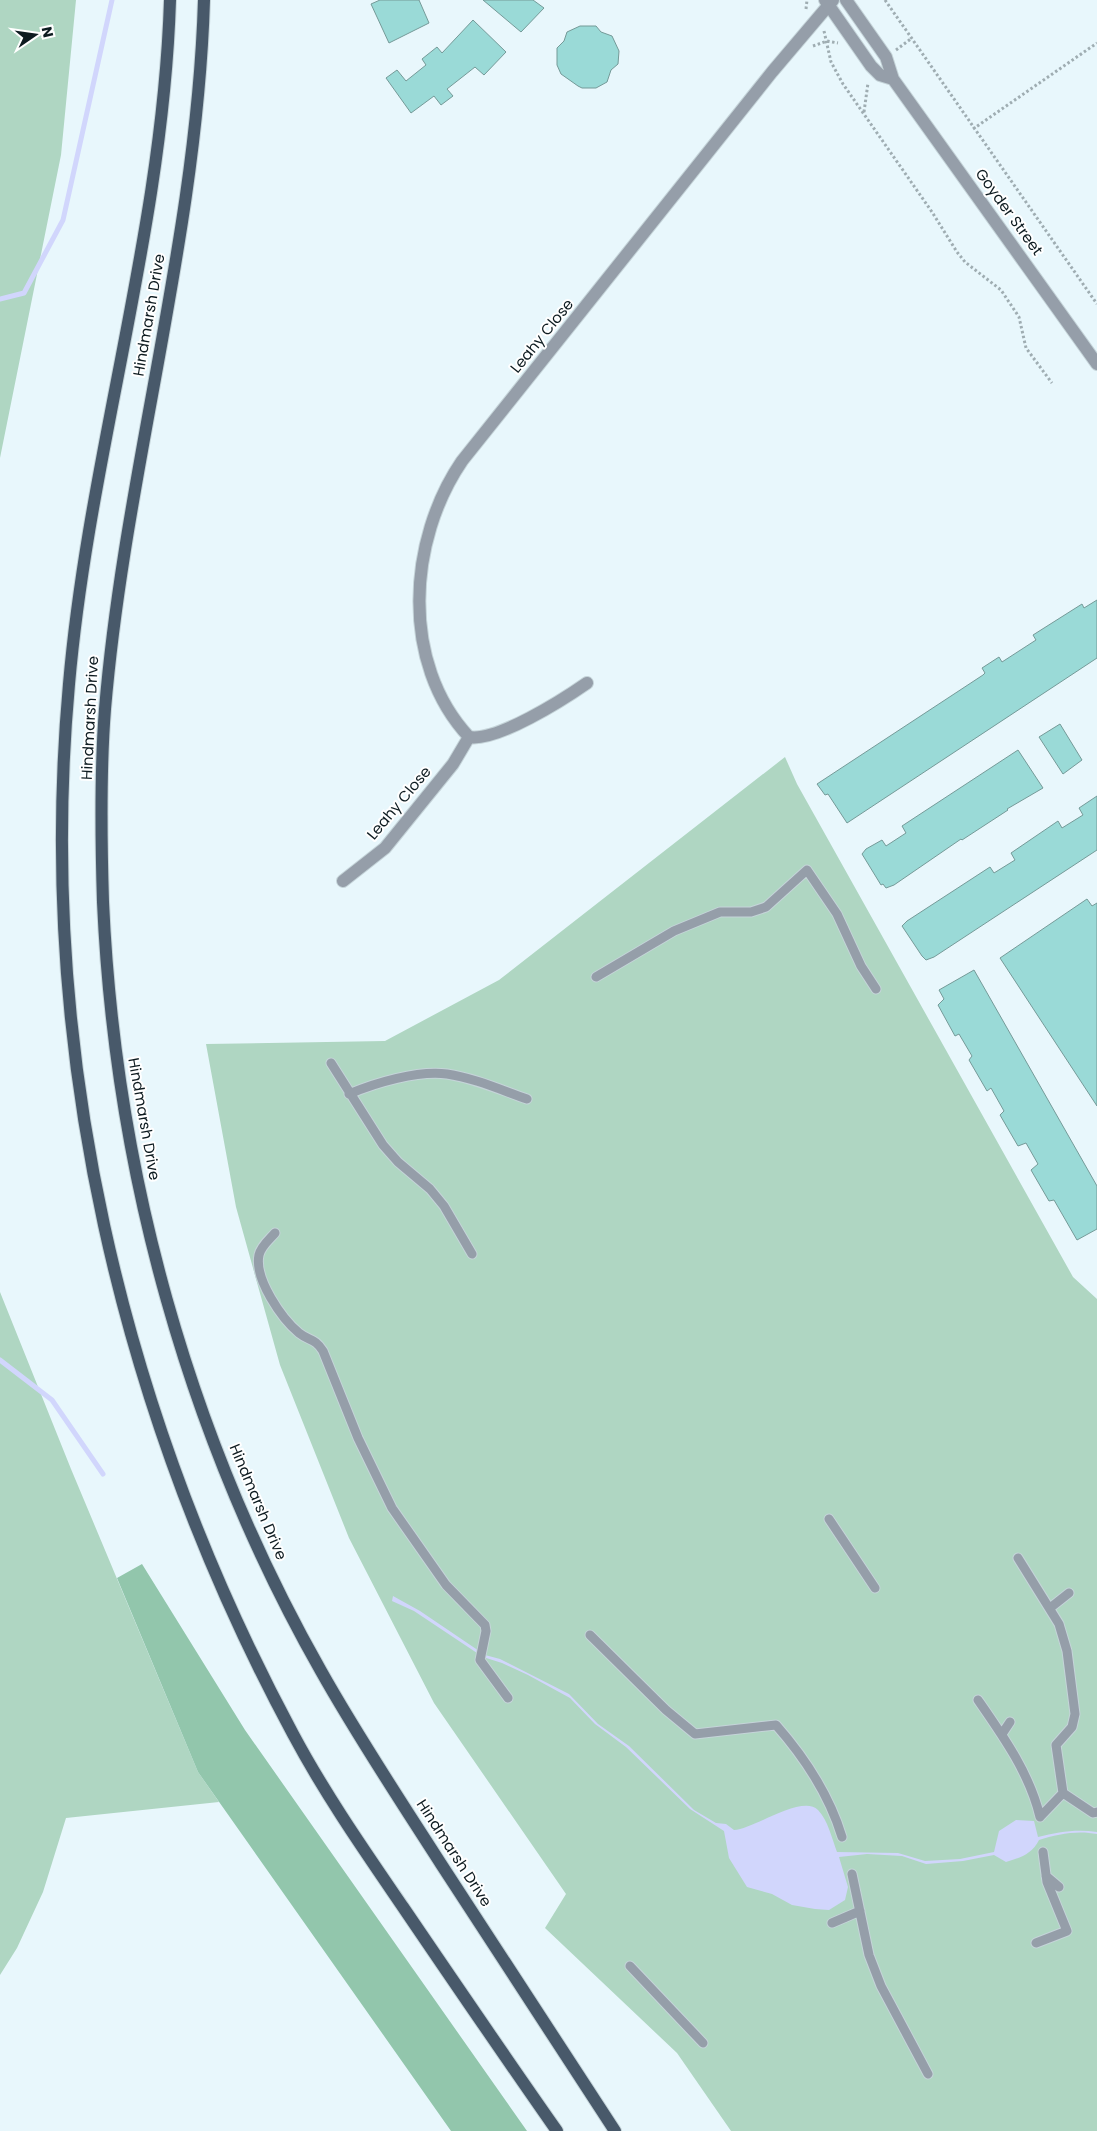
<svg xmlns="http://www.w3.org/2000/svg" width="1097" height="2131" font-family="Poppins,sans-serif">
<rect width="100%" height="100%" fill="#e8f7fc"/>
<path fill="#afd6c2" d="M 0,0 L 76,0 L 61,155 L 0,458 Z
M 785,757 L 797,784 L 1073,1277 L 1097,1299 L 1097,2131 L 731,2131 L 677,2053 L 545,1928 L 566,1894 L 434,1703 L 349,1538 L 280,1365 L 236,1207 L 206,1044 L 385,1041 L 499,980 Z
M 0,1292 L 71,1469 L 198,1772 L 219,1802 L 66,1818 L 43,1892 L 17,1948 L 0,1975 Z"/>
<path fill="#92c6ac" d="M 142,1564 L 245,1730 L 527,2131 L 451,2131 L 198,1772 L 117,1578 Z"/>
<path fill="#d1d6fc" d="M 393,1596 L 420,1611 L 485,1655 L 500,1659 L 569,1694 L 598,1724 L 629,1746 L 694,1810 L 716,1823 L 726,1824 L 734,1830 C 754,1829 802,1794 818,1810 C 828,1820 832,1839 837,1852 L 898,1853 L 925,1861 L 960,1859 L 994,1852 L 999,1831 L 1016,1820 L 1034,1821 L 1038,1837 C 1058,1832 1076,1829 1097,1832 L 1097,1834 C 1078,1830 1057,1834 1039,1840 C 1032,1854 1020,1858 1006,1862 L 994,1855 L 963,1861 L 926,1864 L 902,1856 L 867,1854 L 839,1857 L 848,1887 L 845,1900 L 829,1910 L 815,1909 L 792,1905 L 772,1894 L 747,1887 L 729,1858 L 724,1831 L 690,1809 L 626,1747 L 595,1724 L 570,1698 L 528,1675 L 502,1663 L 483,1657 L 414,1611 L 392,1601 Z"/>
<g fill="none" stroke-linecap="round" stroke-linejoin="round">
<path stroke="#d1d6fc" stroke-width="5" d="M 0,299 L 24,293 L 63,220 L 112,0
M 0,1360 L 52,1400 L 103,1474"/>
</g>
<path fill="#9adad7" stroke="#759a98" d="M 380,0 L 419,0 L 429,23 L 389,43 L 371,4 Z
M 483,0 L 533,0 L 544,8 L 521,32 Z
M 473,20 L 506,52 L 484,75 L 475,67 L 447,89 L 453,96 L 441,105 L 434,96 L 411,113 L 386,78 L 397,70 L 406,81 L 426,65 L 422,59 L 437,47 L 442,53 Z
M 580,26 L 596,26 L 601,32 L 612,36 L 619,51 L 618,64 L 611,70 L 607,82 L 596,88 L 582,88 L 578,86 L 561,74 L 557,65 L 557,48 L 564,41 L 567,32 Z
M 1097,600 L 1097,658 L 847,823 L 828,794 L 825,795 L 817,784 L 983,675 L 985,673 L 982,668 L 999,657 L 1002,662 L 1036,640 L 1033,635 L 1082,604 L 1084,608 Z
M 1060,724 L 1082,760 L 1063,774 L 1039,737 Z
M 1018,750 L 1043,788 L 1007,809 L 1008,810 L 962,840 L 961,839 L 894,885 L 886,888 L 883,884 L 881,885 L 862,854 L 866,849 L 882,840 L 886,846 L 906,833 L 902,826 Z
M 1097,796 L 1097,850 L 934,957 L 926,960 L 922,956 L 902,926 L 907,921 L 990,867 L 994,873 L 1015,860 L 1011,853 L 1058,821 L 1062,828 L 1083,815 L 1079,808 Z
M 1087,899 L 1092,906 L 1097,903 L 1097,1106 L 1000,958 Z
M 974,970 L 1097,1186 L 1097,1229 L 1077,1240 L 1054,1200 L 1049,1201 L 1031,1170 L 1038,1164 L 1026,1143 L 1018,1146 L 1000,1115 L 1004,1111 L 991,1088 L 987,1091 L 969,1060 L 972,1056 L 959,1034 L 955,1036 L 938,1005 L 944,999 L 939,990 Z"/>
<g fill="none" stroke-linecap="round" stroke-linejoin="round">
<defs>
<path id="service" d="M 596,977 L 674,931 L 720,912 L 751,912 L 766,907 L 807,870 L 837,914 L 861,966 L 876,989
M 331,1063 L 383,1145 L 398,1162 L 430,1189 L 444,1206 L 472,1254
M 349,1094 C 375,1083 418,1070 447,1074 C 474,1078 501,1090 527,1099
M 275,1233 C 269,1240 261,1246 259,1255 C 254,1279 282,1319 299,1333 C 309,1341 315,1338 323,1351 L 358,1438 L 392,1508 L 446,1585 L 485,1625 L 486,1631 L 480,1660 L 508,1698
M 829,1519 L 875,1588
M 1018,1558 L 1059,1624 L 1067,1651 L 1075,1714 L 1072,1727 L 1056,1745 L 1063,1793 L 1093,1813 L 1097,1812
M 1050,1608 L 1069,1593
M 590,1635 L 666,1710 L 695,1734 L 776,1725 C 805,1758 829,1794 842,1837
M 978,1700 C 1003,1736 1030,1774 1040,1817
M 1002,1734 L 1010,1722
M 1040,1817 L 1063,1793
M 852,1874 L 869,1955 L 881,1986 L 928,2074
M 1046,1876 L 1059,1887
M 832,1923 L 860,1911
M 1036,1943 L 1067,1931 L 1047,1882 L 1043,1852
M 630,1966 L 703,2043"/>
<path id="minor" d="M 587,683 C 564,699 497,742 469,737 C 400,663 408,540 462,461 L 772,72 L 833,0
M 343,881 L 385,848 L 453,764 L 469,737"/>
<path id="tertiary" d="M 825,0 L 871,66 L 880,75 L 893,79
M 846,0 L 886,57 L 893,79 L 1097,364"/>
<path id="primary" d="M 170,0 C 163,231 89,454 69,684 C 36,1048 121,1414 293,1734 C 325,1794 364,1850 403,1907 C 454,1982 505,2057 557,2131
M 204,0 C 197,239 125,471 105,709 C 100,772 101,838 103,902 C 115,1170 188,1437 321,1671 C 358,1737 400,1800 441,1864 C 499,1953 557,2042 615,2131"/>
</defs>
<use href="#service" stroke="#c5d4d9" stroke-width="11"/>
<use href="#minor" stroke="#c5d4d9" stroke-width="14"/>
<use href="#tertiary" stroke="#c5d4d9" stroke-width="14"/>
<use href="#primary" stroke="#c5d4d9" stroke-width="14"/>
<path stroke="#9fadb2" stroke-width="3" stroke-dasharray="2.5 2.5" stroke-linecap="butt" d="M 885,0 L 1097,304
M 806,9 L 807,0
M 824,31 L 831,62 L 843,84 L 932,212 L 957,252 L 965,262 L 1001,290 L 1019,317 L 1026,348 L 1052,383
M 813,46 L 827,41 L 838,43
M 896,50 L 912,38
M 864,112 L 868,83
M 973,129 L 1097,43"/>
<use href="#service" stroke="#959ea9" stroke-width="9"/>
<use href="#minor" stroke="#959ea9" stroke-width="12"/>
<use href="#tertiary" stroke="#959ea9" stroke-width="12"/>
<use href="#primary" stroke="#48596a" stroke-width="12"/>
</g>
<g text-anchor="middle" stroke-width="4" stroke-linejoin="round" paint-order="stroke">
<g font-size="15" fill="#0d1b20" stroke="#fff">
<text transform="translate(1009 212) rotate(54)" y="5">Goyder Street</text>
<text transform="translate(149 315) rotate(-80)" y="5">Hindmarsh Drive</text>
<text transform="translate(542 336) rotate(-51)" y="5">Leahy Close</text>
<text transform="translate(90 718) rotate(-87)" y="5">Hindmarsh Drive</text>
<text transform="translate(399 803) rotate(-50)" y="5">Leahy Close</text>
<text transform="translate(144 1119) rotate(80)" y="5">Hindmarsh Drive</text>
<text transform="translate(258 1502) rotate(67)" y="5">Hindmarsh Drive</text>
<text transform="translate(454 1853) rotate(57)" y="5">Hindmarsh Drive</text>
</g>
</g>
<g transform="translate(35 35) rotate(77)" stroke="#ffffff" stroke-width="4" paint-order="stroke">
<path d="M0-4L9 19L0 12L-9 19Z" fill="#0d1b20"/>
<text y="-8" font-size="14" font-weight="bold" text-anchor="middle" fill="#0d1b20">N</text>
</g>
</svg>
